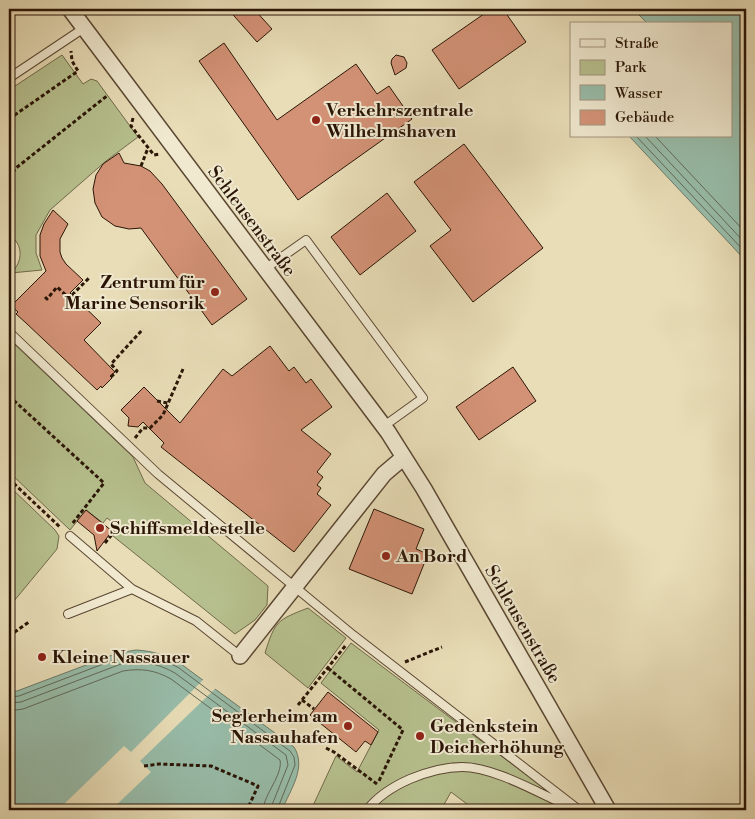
<svg xmlns="http://www.w3.org/2000/svg" width="755" height="819" font-family="'Libre Bodoni',serif">
<rect width="100%" height="100%" fill="#e8ddb7"/>
<filter id="stains"><feTurbulence type="fractalNoise" baseFrequency=".004" numOctaves="4"/><feColorMatrix values="0 0 0 0 .2 0 0 0 0 .09 0 0 0 0 .02 0 0 0 .5 -.17"/></filter>
<radialGradient id="worn" r=".72"><stop offset=".6" stop-color="#630" stop-opacity="0"/><stop offset="1" stop-color="#630" stop-opacity=".3"/></radialGradient>
<path fill="#b6c08e" stroke="#706a4a" d="M 62,55 L 83,84 L 91,79 L 97,81 L 138,137 L 106,161 L 50,210 L 36,235 L 36,253 L 42,270 L 11,273 C 23,262 24,244 9,235 L 9,90 Z
M 9,339 L 133,457 L 145,483 L 268,586 L 267,605 L 255,620 L 235,634 L 113,536 L 120,528 L 107,518 L 103,523 L 86,510 L 70,530 L 9,472 Z
M 9,486 L 55,530 L 59,536 L 57,549 L 9,607 Z
M 308,608 L 346,638 L 308,688 L 265,653 C 275,621 277,620 308,608 Z
M 351,643 L 573,810 L 475,810 L 451,792 L 441,810 L 311,810 L 336,756 L 357,772 L 379,730 L 321,683 Z"/>
<path fill="#98bdaa" stroke="#6c7a68" d="M 633,9 L 746,9 L 746,261 L 629,136 L 731,136 L 731,24 L 648,24 Z
M 136,650 C 153,651 166,655 181,664 L 294,747 C 307,768 290,790 282,810 L 9,810 L 9,692 L 17,691 L 118,653 Z
M 746,713 L 746,761 L 742,737 Z"/>
<path fill="#e8ddb7" d="M 205,678 L 217,687 L 140,761 L 151,772 L 111,810 L 58,810 L 124,746 L 131,752 Z"/>
<g fill="none" stroke-linecap="round" stroke-linejoin="round">
<path stroke="#616958" stroke-width="1" d="M 636,136 L 746,253
M 645,136 L 746,244
M 655,136 L 746,233
M 9,697 L 19,696 L 119,658 C 143,654 157,656 179,668 L 290,751 L 294,757 L 295,765 L 277,810
M 9,703 L 21,702 L 121,664 C 142,660 157,663 175,673 L 286,755 L 288,765 L 272,805 L 271,810
M 9,711 L 23,709 L 123,671 C 141,668 155,670 171,679 L 280,760 C 283,775 264,794 263,810"/>
</g>
<path fill="#d39276" stroke="#2a1506" d="M 228,9 L 254,9 L 272,29 L 257,42 Z
M 491,9 L 503,9 L 526,42 L 459,89 L 432,50 Z
M 224,43 L 277,120 L 356,64 L 377,94 L 389,86 L 412,119 L 298,200 L 199,61 Z
M 396,55 L 404,57 L 407,63 L 406,68 L 395,75 L 391,63 L 392,59 Z
M 464,144 L 543,248 L 473,302 L 430,246 L 451,230 L 414,182 Z
M 119,153 L 124,163 L 141,166 L 150,171 L 162,184 L 247,299 L 212,325 L 141,228 L 129,229 L 115,226 L 102,217 L 95,203 L 93,189 L 96,175 L 103,164 Z
M 387,193 L 416,231 L 360,275 L 331,237 Z
M 53,210 L 68,224 L 60,239 L 60,252 L 62,258 L 66,264 L 83,280 L 70,293 L 101,323 L 84,340 L 115,372 L 110,376 L 112,378 L 102,388 L 101,386 L 97,390 L 26,323 L 16,314 L 18,312 L 11,306 L 46,271 L 40,256 L 40,235 L 44,224 Z
M 270,346 L 289,371 L 294,367 L 306,383 L 311,379 L 332,407 L 301,430 L 331,454 L 317,472 L 323,477 L 317,485 L 321,488 L 317,494 L 331,505 L 294,552 L 161,447 L 164,443 L 143,422 L 138,427 L 128,426 L 129,418 L 121,410 L 144,387 L 180,423 L 223,369 L 232,376 Z
M 513,367 L 536,401 L 479,440 L 456,407 Z
M 374,509 L 424,529 L 416,549 L 428,554 L 412,594 L 349,569 Z
M 86,510 L 112,531 L 97,551 L 94,535 L 77,521 Z
M 328,692 L 378,732 L 371,745 L 365,741 L 356,752 L 310,715 Z"/>
<g fill="none" stroke-linecap="round" stroke-linejoin="round">
<defs>
<path id="lane" d="M 9,78 L 84,28
M 265,269 L 306,240 L 423,398 L 384,426
M 9,332 L 158,474 L 353,635 L 579,810
M 70,536 L 132,589
M 68,614 L 132,589 L 196,621 L 240,656
M 367,810 C 378,796 394,786 410,779 C 427,772 444,767 462,767 C 495,767 540,794 570,807"/>
<path id="street" d="M 70,9 L 388,432 L 424,489 L 608,810
M 240,656 L 384,474 L 404,457"/>
</defs>
<use href="#lane" stroke="#5a4732" stroke-width="10"/>
<use href="#street" stroke="#5a4732" stroke-width="18"/>
<path stroke="#2a1506" stroke-width="3" stroke-dasharray="4 2.5" stroke-linecap="butt" d="M 133,118 L 131,126 L 154,155 L 160,154
M 9,119 L 78,71 L 72,61 L 71,51
M 141,166 L 148,148
M 9,178 L 16,168 L 108,95
M 45,297 L 47,299 L 57,287 L 69,298 L 90,277
M 111,377 L 117,371 L 111,364 L 143,329
M 9,396 L 104,483 L 72,524
M 157,401 L 168,403
M 135,438 L 143,428 L 150,428 L 163,415 L 183,369
M 9,479 L 61,528
M 105,543 L 114,532 L 112,531
M 9,636 L 29,622
M 405,662 L 442,647
M 328,668 L 403,730 L 378,783
M 302,700 L 314,709
M 298,705 L 346,645
M 326,748 L 334,752 L 377,784
M 144,766 L 159,764 L 211,766 L 258,786 L 247,810"/>
<use href="#lane" stroke="#f0e9d0" stroke-width="8"/>
<use href="#street" stroke="#f0e9d0" stroke-width="15"/>
</g>
<g fill="#8f2418" stroke="#f0e9d0" stroke-width="2">
<circle cx="316" cy="120" r="5"/>
<circle cx="215" cy="292" r="5"/>
<circle cx="100" cy="528" r="5"/>
<circle cx="386" cy="556" r="5"/>
<circle cx="42" cy="657" r="5"/>
<circle cx="348" cy="726" r="5"/>
<circle cx="420" cy="736" r="5"/>
</g>
<g text-anchor="middle" stroke-width="4" stroke-linejoin="round" paint-order="stroke">
<g font-size="18" font-weight="bold" fill="#2a1506" stroke="#f0e9d0" text-anchor="start">
<text x="326" y="116">Verkehrszentrale<tspan x="326" dy="21">Wilhelmshaven</tspan></text>
<text x="205" y="288" text-anchor="end">Zentrum für<tspan x="205" dy="21">Marine Sensorik</tspan></text>
<text x="110" y="534">Schiffsmeldestelle</text>
<text x="396" y="562">An Bord</text>
<text x="52" y="663">Kleine Nassauer</text>
<text x="338" y="722" text-anchor="end">Seglerheim am<tspan x="338" dy="21">Nassauhafen</tspan></text>
<text x="430" y="732">Gedenkstein<tspan x="430" dy="21">Deicherhöhung</tspan></text>
</g>
<g font-size="18" fill="#2a1506" stroke="#f0e9d0">
<text transform="translate(252 221) rotate(53)" y="6">Schleusenstraße</text>
<text transform="translate(523 624) rotate(60)" y="6">Schleusenstraße</text>
</g>
</g>
<rect width="755" height="819" fill="none" stroke="#e8ddb7" stroke-width="30"/>
<rect x="10" y="10" width="735" height="799" fill="none" stroke="#2a1506" stroke-width="2.5"/>
<rect x="15" y="15" width="725" height="789" fill="none" stroke="#2a1506"/>
<rect x="570" y="22" width="162" height="115" fill="#f0e9d0" stroke="#a1947f"/>
<rect x="580" y="39" width="25" height="8" fill="#f0e9d0" stroke="#a1947f"/>
<text x="615" y="48" font-size="15" fill="#2a1506">Straße</text>
<rect x="580" y="60" width="25" height="15" fill="#b6c08e" stroke="#a1947f"/>
<text x="615" y="72" font-size="15" fill="#2a1506">Park</text>
<rect x="580" y="85" width="25" height="15" fill="#98bdaa" stroke="#a1947f"/>
<text x="615" y="98" font-size="15" fill="#2a1506">Wasser</text>
<rect x="580" y="110" width="25" height="15" fill="#d39276" stroke="#a1947f"/>
<text x="615" y="122" font-size="15" fill="#2a1506">Gebäude</text>
<rect width="100%" height="100%" filter="url(#stains)"/>
<rect width="100%" height="100%" fill="url(#worn)"/>
</svg>
